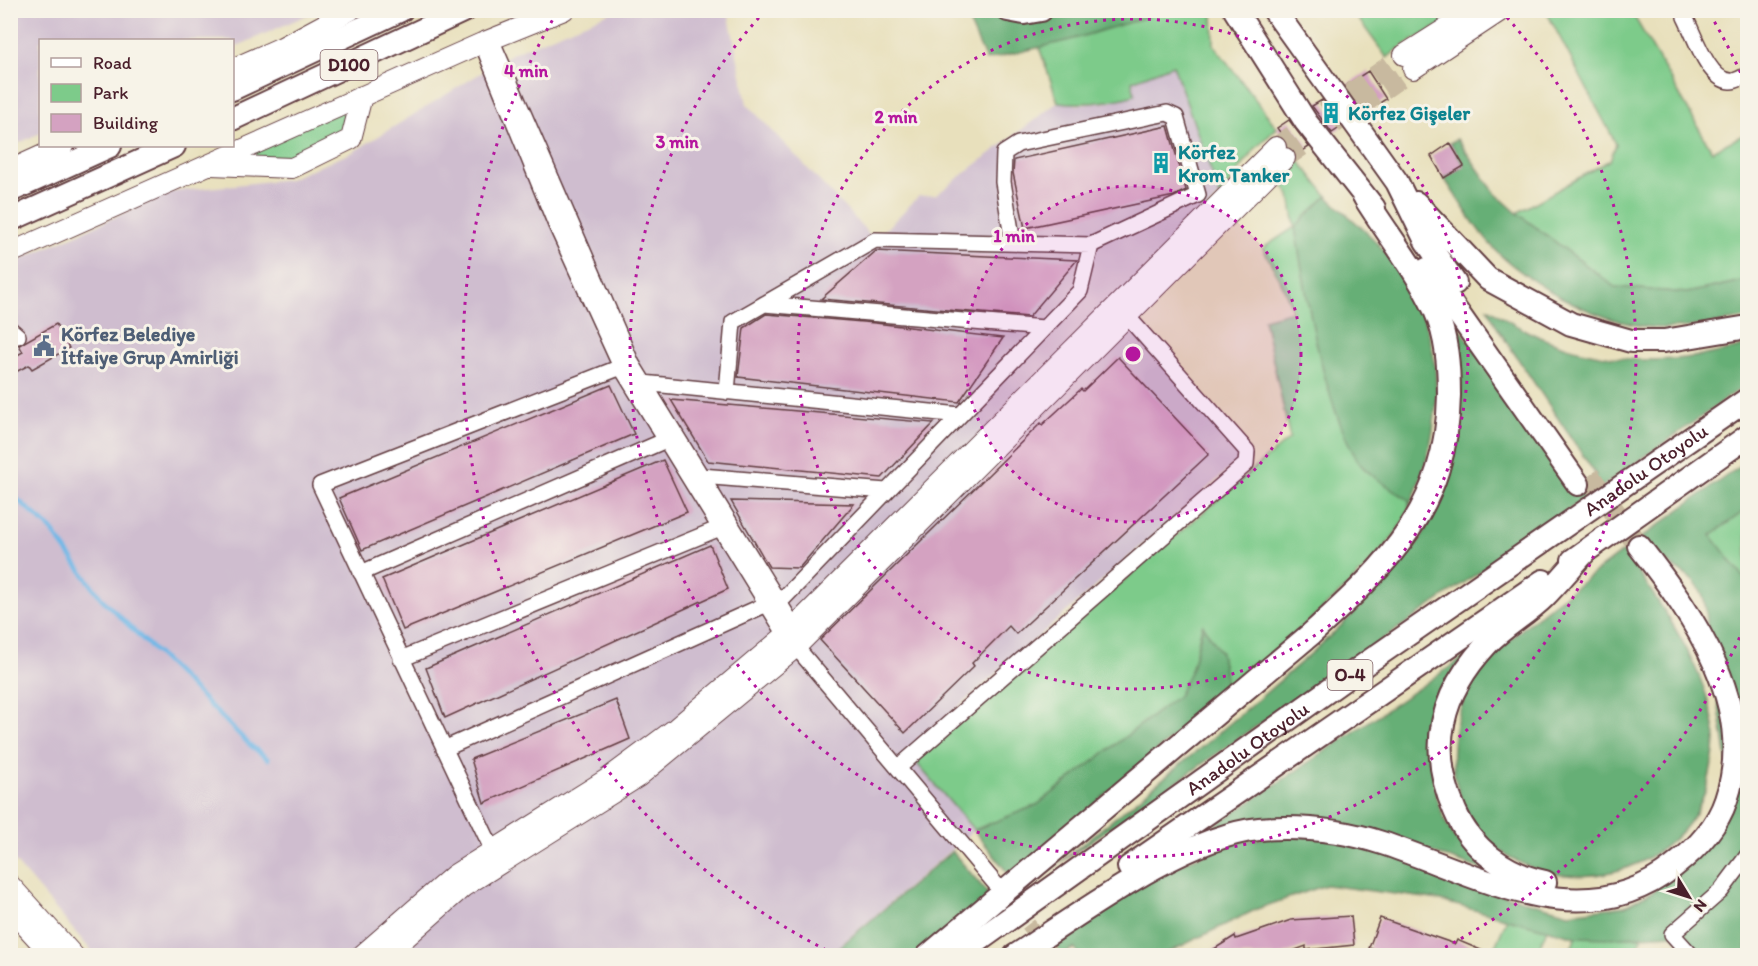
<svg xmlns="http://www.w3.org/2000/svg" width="1758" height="966" font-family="Itim,sans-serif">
<rect width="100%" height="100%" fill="#f7f3e8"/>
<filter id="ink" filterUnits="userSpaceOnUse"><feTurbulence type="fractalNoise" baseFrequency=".0167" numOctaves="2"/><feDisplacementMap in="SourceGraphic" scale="12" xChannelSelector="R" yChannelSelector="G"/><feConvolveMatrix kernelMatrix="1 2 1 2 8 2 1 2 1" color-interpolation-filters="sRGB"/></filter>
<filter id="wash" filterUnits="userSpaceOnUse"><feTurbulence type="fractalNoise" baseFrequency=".008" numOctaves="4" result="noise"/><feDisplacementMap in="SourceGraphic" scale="24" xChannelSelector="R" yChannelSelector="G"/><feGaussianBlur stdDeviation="1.35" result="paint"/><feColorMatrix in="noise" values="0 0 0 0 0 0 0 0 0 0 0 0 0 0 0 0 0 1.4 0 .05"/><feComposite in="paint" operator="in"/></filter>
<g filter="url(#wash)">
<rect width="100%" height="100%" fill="#e8e0bc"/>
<path fill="#cfbdcf" d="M 10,11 L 11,10 L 316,11 L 233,48 L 232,40 L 40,40 L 40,133 L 11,147 Z
M 614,11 L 728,11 L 747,104 L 875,240 L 919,196 L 936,195 L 1058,102 L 1080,105 L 1110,102 L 1135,95 L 1132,81 L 1173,65 L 1220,196 L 1112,304 L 1244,456 L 907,752 L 974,830 L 829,955 L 95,955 L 11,857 L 10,264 L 171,192 L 289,179 L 353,152 L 515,52 Z"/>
<path fill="#7dcb8a" stroke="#64755a" stroke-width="1.5" d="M 1358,10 L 1465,11 L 1398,49 L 1387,58 L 1354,13 Z
M 1147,11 L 1213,11 L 1214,45 L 1277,128 L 1255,149 L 1220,196 L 1173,65 L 1132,81 L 1135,95 C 1108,103 1085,105 1058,102 L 1039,47 L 1146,17 Z
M 1546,11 L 1631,11 L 1712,151 L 1747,133 L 1747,280 L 1687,293 L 1615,287 L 1517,213 L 1610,160 L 1616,144 Z
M 362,96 L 351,139 L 301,165 L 208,165 Z
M 1298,159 L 1327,196 L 1295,227 C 1306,294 1323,404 1359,461 C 1367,474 1396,491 1409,500 C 1416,540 1260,662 1227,691 L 1221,653 L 1202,626 L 1192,668 L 1178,696 L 1037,805 L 974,830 L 914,760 L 1290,438 L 1264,319 L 1293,311 L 1283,286 L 1263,248 L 1295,227 L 1290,195 L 1277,177 Z
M 1747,509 L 1747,582 L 1710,535 Z
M 1507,919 L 1547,929 L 1536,955 L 1491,956 Z
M 1576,937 L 1642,937 L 1635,955 L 1568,956 Z"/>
<path fill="#66af76" stroke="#586750" stroke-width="1.5" d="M 1073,10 L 1147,11 L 1147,17 L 1070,40 L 986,60 L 964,11 L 991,11 L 1004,17 L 1037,19 Z
M 1457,139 L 1495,193 L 1517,213 L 1615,287 L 1687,293 L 1747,280 L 1747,318 C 1719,323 1690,329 1661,328 C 1610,326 1552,297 1512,265 C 1483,243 1464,208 1444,178 L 1464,166 L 1450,143 Z
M 1327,196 C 1344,213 1364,228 1380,246 C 1449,323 1449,416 1410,506 L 1409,500 C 1396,491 1366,474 1358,461 C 1323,403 1306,295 1295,227 Z
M 1487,307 C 1563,362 1658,373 1747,345 L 1747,384 C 1517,549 1282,707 1050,870 C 1124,811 1197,752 1268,691 C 1310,655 1351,619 1387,578 C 1399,565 1413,551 1422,536 C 1460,471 1468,392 1454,320 L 1575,489 L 1596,475 L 1498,329 Z
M 1747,461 L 1747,509 L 1711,535 L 1747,582 L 1747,955 L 1692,955 L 1672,934 L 1609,938 L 1576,937 L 1433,899 L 1326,885 L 1257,909 L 1163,955 L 1079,955 L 1074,948 L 1062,955 L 1042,956 L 1124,896 L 1171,868 L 1230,843 L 1290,834 L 1358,843 L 1486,890 L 1569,913 L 1625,906 L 1654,891 L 1733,801 L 1707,627 C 1707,566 1676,581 1645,542 L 1626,555 C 1662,605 1707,670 1715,732 C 1716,744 1713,758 1711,769 C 1688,903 1485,916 1455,778 C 1448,745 1457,705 1476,678 C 1503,640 1542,613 1577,586 C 1633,543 1690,502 1747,461 Z
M 1203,625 L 1221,653 L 1227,691 L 1010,876 L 974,830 L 1037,805 L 1178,696 L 1192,668 Z
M 1469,654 L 1432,768 L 1436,796 L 1445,821 L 1457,841 L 1490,872 L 1392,839 L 1204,833 Z
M 952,851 L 990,896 L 916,955 L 829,956 Z"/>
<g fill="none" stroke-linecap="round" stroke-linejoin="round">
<path stroke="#6fb8e7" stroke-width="4.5" d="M 10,493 L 50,528 L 101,598 L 250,745 L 268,759"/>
</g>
<g id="blocks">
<path fill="#d4a2c1" d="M 1368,71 L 1386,99 L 1364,113 L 1345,86 Z
M 1322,100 L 1341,127 L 1332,133 L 1312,106 Z
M 1289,120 L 1309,147 L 1296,155 L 1277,128 Z
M 1168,126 L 1186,190 L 1174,196 L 1025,228 L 1013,173 L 1014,160 Z
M 1450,143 L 1464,166 L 1444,178 L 1431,156 Z
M 876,251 L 1077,260 L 1029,317 L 821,299 Z
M 766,314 L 875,323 L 1003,338 L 959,402 L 738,377 L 744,328 Z
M 56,324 L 69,348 L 32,369 L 29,365 L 10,375 L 10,359 L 23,352 L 19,345 Z
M 1118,357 L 1209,454 L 1016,634 L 1009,626 L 972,663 L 974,666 L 905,733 L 820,640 L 1041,423 L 1042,425 L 1081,389 L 1083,391 Z
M 611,385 L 634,434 L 362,550 L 339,498 Z
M 671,400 L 934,423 L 882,478 L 708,461 Z
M 663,460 L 687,512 L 403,630 L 382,579 Z
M 731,501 L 854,504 L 799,568 L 769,567 Z
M 710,545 L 728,589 L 445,718 L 426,668 Z
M 616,700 L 630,739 L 484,803 L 471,759 Z
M 1351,916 L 1354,945 L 1306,950 L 1306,946 L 1279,956 L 1203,956 L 1235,936 L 1236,939 L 1291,920 Z
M 1380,918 L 1455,944 L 1457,940 L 1495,956 L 1390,956 L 1369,948 Z"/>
</g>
</g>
<g filter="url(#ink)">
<use href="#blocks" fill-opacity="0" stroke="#623c41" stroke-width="1.5"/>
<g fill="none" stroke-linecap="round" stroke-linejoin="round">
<path stroke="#c8b99f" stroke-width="15" stroke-dasharray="15 8" stroke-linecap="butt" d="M 1014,906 L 1053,956"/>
<path stroke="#c8b99f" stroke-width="20" stroke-dasharray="20 10" stroke-linecap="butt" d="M 1276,147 L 1404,55
M 1285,158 L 1413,69"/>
<path stroke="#c8b99f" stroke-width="22" stroke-dasharray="22 11" stroke-linecap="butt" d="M 1589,476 L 1639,546"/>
<defs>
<path id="minor" d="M 1688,10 L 1685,17 C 1694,34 1708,80 1730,81 C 1735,82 1742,77 1748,75
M 491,39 L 632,364 L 799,635
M 482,43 L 556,225 L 621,367 L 786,635 L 999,888
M 764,304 L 1044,328
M 10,329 L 18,336
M 643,383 L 960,415
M 727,392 L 733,322 L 875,240 L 1091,245 L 1198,195 L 1176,117 L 1167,113 L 1018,144 L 1004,153 L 1003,182 L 1013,243
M 701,476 L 886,491
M 361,573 L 666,440
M 779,603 L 1080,291 L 1091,245
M 401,659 L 720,528
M 444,749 L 767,604
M 898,768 L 1246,464 L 1247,451 L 1127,316
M 493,851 L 320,485 L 621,367
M 1692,956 L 1672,934 L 1721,891 L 1748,855"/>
<path id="major" d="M 1404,55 L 1475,10
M 232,69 L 282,47 L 351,10
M 1413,69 L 1502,10
M 211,165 L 292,168 L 351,139 L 362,96
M 10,170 L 63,146
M 10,253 L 482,43 L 564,10
M 10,885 L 74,956
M 10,909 L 53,956
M 361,956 L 454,875 L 607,779 L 676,728 L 786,635 L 1276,147
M 385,956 L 463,887 L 638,777 L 796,647 L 1285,158"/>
<g id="highway">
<path d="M 1008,10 L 1024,13 L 1041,10"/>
<path d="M 1235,10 L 1306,122 L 1374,208"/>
<path d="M 1274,10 L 1397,182 L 1426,241 L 1455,283"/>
<path d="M 232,89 L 401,10"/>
<path d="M 232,119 L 465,10"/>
<path d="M 10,191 L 110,146"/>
<path d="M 1416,203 L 1488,279 L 1571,324 L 1631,341 L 1664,341 L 1748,327"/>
<path d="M 10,220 L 174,146"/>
<path d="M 1427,269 L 1578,484"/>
<path d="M 1573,560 L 1748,436"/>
<path d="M 1129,867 L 1543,581"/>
<path d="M 1545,882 C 1506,874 1471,849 1455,811 C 1427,748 1441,693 1487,644 C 1504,626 1527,614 1544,597 C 1558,583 1571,567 1584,553"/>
<path d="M 928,956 L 1311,634 C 1389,563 1447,508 1449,395 C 1449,366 1447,337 1435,310 C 1417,271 1388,235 1365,198"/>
<path id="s1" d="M 957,956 L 1371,660 L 1748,399"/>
<path d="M 1015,956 C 1079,915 1184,836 1259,829 C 1300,826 1342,830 1382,843 C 1477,874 1581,939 1673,867 C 1695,850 1717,827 1726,800 C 1758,707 1694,616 1639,546"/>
</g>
</defs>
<use href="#minor" stroke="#623c41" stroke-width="18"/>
<use href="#major" stroke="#623c41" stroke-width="22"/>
<use href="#highway" stroke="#623c41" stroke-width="26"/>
<use href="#minor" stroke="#fff" stroke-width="15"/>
<use href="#major" stroke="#fff" stroke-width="20"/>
<use href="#highway" stroke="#fff" stroke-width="22"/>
</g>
</g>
<circle cx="1133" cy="354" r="168" fill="#b5179e" fill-opacity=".12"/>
<g fill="none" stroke="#b5179e" stroke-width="3" stroke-dasharray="3 6">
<circle cx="1133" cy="354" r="168"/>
<circle cx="1133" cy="354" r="335"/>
<path d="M1501 11A503 503 0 1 1 765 11"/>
<path d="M1747 621A670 670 0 0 1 1432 954M834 954A670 670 0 0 1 556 14M1710 14A670 670 0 0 1 1747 87"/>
</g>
<defs>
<symbol id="building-bare" viewBox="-9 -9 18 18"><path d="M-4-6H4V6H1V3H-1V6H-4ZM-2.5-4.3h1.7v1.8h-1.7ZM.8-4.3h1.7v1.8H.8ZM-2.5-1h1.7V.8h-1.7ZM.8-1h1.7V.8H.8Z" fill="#0f9aa8" stroke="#f7f3e8" stroke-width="2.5" paint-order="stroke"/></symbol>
<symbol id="civic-bare" viewBox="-9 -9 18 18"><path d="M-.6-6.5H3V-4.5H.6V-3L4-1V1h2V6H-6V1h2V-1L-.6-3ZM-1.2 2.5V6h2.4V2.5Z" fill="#5c6f8a" stroke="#f7f3e8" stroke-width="2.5" paint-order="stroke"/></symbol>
</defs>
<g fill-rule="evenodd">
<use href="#building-bare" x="1316" y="98" width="30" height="30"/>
<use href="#building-bare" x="1146" y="148" width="30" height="30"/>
<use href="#civic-bare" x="29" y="331" width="30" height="30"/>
</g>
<g text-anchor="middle" stroke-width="6" stroke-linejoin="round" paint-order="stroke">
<g fill="#f7f3e8" stroke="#7e5f64" stroke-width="1.5">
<rect x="320.5" y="50" width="57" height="30" rx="4.5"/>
<rect x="1327.5" y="660" width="45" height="30" rx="4.5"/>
</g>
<g font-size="18" font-weight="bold" fill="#4a1f2b">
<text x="349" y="71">D100</text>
<text x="1350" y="681">O-4</text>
</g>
<g font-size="20" font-weight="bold" fill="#0d838f" stroke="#f7f3e8" text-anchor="start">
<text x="1348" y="120">Körfez Gişeler</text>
<text x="1178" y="159">Körfez<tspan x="1178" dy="23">Krom Tanker</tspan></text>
</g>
<g font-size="20" font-weight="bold" fill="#4e5e75" stroke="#f7f3e8" text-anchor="start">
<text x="61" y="341">Körfez Belediye<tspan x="61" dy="23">İtfaiye Grup Amirliği</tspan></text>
</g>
<g font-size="20" fill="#4a1f2b" stroke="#f7f3e8">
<text dy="7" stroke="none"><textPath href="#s1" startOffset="843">Anadolu Otoyolu</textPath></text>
<text dy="7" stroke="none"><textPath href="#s1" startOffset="357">Anadolu Otoyolu</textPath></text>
</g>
</g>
<circle cx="1133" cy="354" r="9" fill="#b5179e" stroke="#f7f3e8" stroke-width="3"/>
<g font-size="18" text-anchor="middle" font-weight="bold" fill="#b5179e" stroke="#f7f3e8" stroke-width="6" stroke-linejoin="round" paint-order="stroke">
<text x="526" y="77">4 min</text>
<text x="896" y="123">2 min</text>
<text x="677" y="148">3 min</text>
<text x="1014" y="242">1 min</text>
</g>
<rect width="1758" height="966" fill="none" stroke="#f7f3e8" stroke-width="36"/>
<rect x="39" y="39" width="195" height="108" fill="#f7f3e8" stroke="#b29e9c" stroke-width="1.5"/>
<rect x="51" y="58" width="30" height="9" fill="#ffffff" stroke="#b29e9c" stroke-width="1.5"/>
<text x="93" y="69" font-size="18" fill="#4a1f2b">Road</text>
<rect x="51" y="84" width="30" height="18" fill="#7dcb8a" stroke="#b29e9c" stroke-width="1.5"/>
<text x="93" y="99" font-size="18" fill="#4a1f2b">Park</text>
<rect x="51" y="114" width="30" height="18" fill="#d4a2c1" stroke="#b29e9c" stroke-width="1.5"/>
<text x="93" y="129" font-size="18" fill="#4a1f2b">Building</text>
<g transform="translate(1689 897) rotate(128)" stroke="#f7f3e8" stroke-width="4.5" paint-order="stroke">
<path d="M0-4.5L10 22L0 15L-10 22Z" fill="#4a1f2b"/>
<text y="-9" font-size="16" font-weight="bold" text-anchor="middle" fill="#4a1f2b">N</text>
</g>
</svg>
